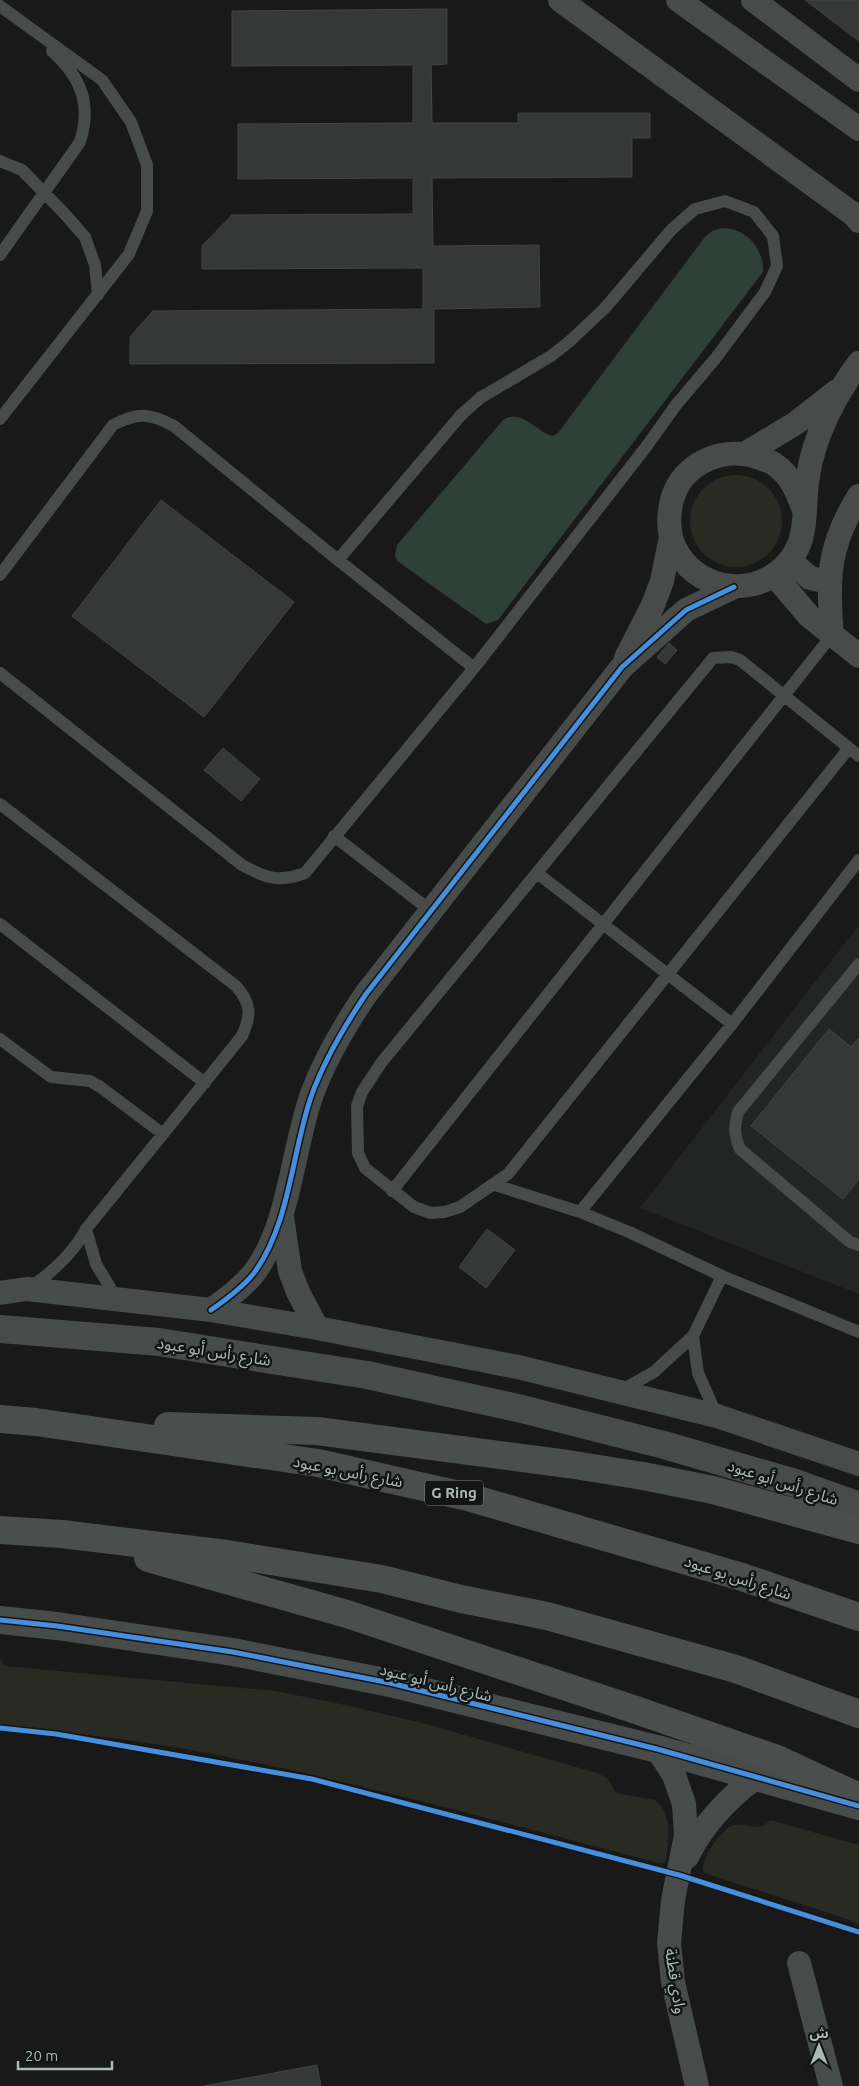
<svg xmlns="http://www.w3.org/2000/svg" width="859" height="2086" font-family="Ubuntu,'Noto Sans Arabic',sans-serif">
<rect width="100%" height="100%" fill="#191919"/>
<path fill="#232525" d="M 859,925 L 859,1294 L 640,1208 Z"/>
<path fill="#292a22" d="M690 521a46 46 0 1 1 92 0a46 46 0 1 1-92 0Z
M 0,1658 L 5,1666 L 275,1691 L 336,1703 L 423,1723 L 597,1773 L 607,1778 L 616,1793 L 655,1800 C 673,1814 668,1839 666,1859 L 665,1862 L 659,1863 C 500,1822 342,1777 180,1748 C 121,1738 60,1732 0,1726 Z
M 770,1820 L 859,1845 L 859,1924 L 838,1916 L 704,1873 C 699,1860 721,1830 733,1825 C 746,1821 759,1834 770,1820 Z"/>
<path fill="#2e4037" d="M 722,228 C 746,228 764,248 763,272 L 498,620 L 486,624 L 397,561 L 395,555 L 397,545 L 503,420 C 521,408 535,431 552,436 L 558,433 L 705,237 L 712,231 Z"/>
<path fill="#363838" stroke="#414544" d="M 805,0 L 859,0 L 859,41 Z
M 447,9 L 447,64 L 431,65 L 432,123 L 518,123 L 518,113 L 650,113 L 650,138 L 632,138 L 632,177 L 432,178 L 433,246 L 539,245 L 540,307 L 434,309 L 434,363 L 130,364 L 130,337 L 153,311 L 423,309 L 423,268 L 202,269 L 202,246 L 232,215 L 413,214 L 413,178 L 238,179 L 238,124 L 413,123 L 413,65 L 232,66 L 232,11 Z
M 161,500 L 294,602 L 204,717 L 72,616 Z
M 669,643 L 677,650 L 665,664 L 657,657 Z
M 223,748 L 260,779 L 241,801 L 204,770 Z
M 829,1029 L 851,1047 L 859,1038 L 859,1179 L 843,1199 L 751,1126 Z
M 487,1229 L 515,1250 L 486,1288 L 459,1267 Z
M 317,2065 L 321,2086 L 204,2086 Z"/>
<g fill="none" stroke-linecap="round" stroke-linejoin="round">
<path stroke="#474c4b" stroke-width="12" d="M 0,6 L 102,80 L 131,122 L 147,165 L 147,211 L 129,254 L 0,419
M 0,161 L 22,170 L 64,213 L 85,237 L 95,265 L 98,295
M 0,255 L 80,142 C 92,104 81,77 52,51
M 0,575 L 113,425 C 138,412 149,413 174,426 L 338,560 L 474,668
M 0,673 L 242,865 C 266,878 278,883 305,873 L 474,668 L 646,447 L 676,405 L 715,359 L 765,292 L 777,266 L 773,236 L 754,212 L 725,201 L 695,209 L 672,229 L 605,308 L 570,341 L 551,356 L 480,398 L 461,415 L 338,560
M 849,748 L 508,1174 L 460,1207 L 444,1212 L 431,1213 L 414,1207 L 365,1168 L 358,1153 L 357,1106 L 362,1092 L 381,1063 L 713,658 L 731,657 L 740,660 L 859,756
M 0,804 L 236,986 C 252,1004 251,1016 242,1036 L 163,1134 L 99,1086 L 90,1081 L 51,1077 L 0,1039
M 334,836 L 431,911
M 537,873 L 732,1024
M 0,924 L 205,1083
M 859,964 L 738,1112 C 734,1126 734,1135 740,1149 L 850,1242 L 859,1245
M 495,1185 L 580,1212 L 629,1232 L 722,1276 L 859,1332
M 392,1191 L 832,635
M 580,1212 L 732,1024 L 859,860
M 86,1229 L 96,1264 L 117,1299
M 29,1288 C 53,1272 73,1254 86,1229 L 163,1134
M 693,1336 L 698,1373 L 717,1416
M 620,1391 L 654,1372 L 693,1336 L 722,1276"/>
<path stroke="#474c4b" stroke-width="24" d="M 560,0 L 853,214 L 859,221
M 678,0 L 859,129
M 753,0 L 859,80
M 746,453 L 796,423 L 837,391
M 804,510 C 797,492 791,475 774,464 C 770,461 764,460 760,458 C 725,445 682,462 672,500 C 667,519 668,541 681,558 C 712,600 776,594 798,547 C 807,529 804,497 808,476 C 814,436 835,395 859,363
M 790,561 L 810,578 L 829,582
M 775,576 L 809,616 L 859,656
M 832,635 C 827,579 828,545 859,496
M 626,658 L 653,605 L 662,581 L 671,537
M 282,1217 L 290,1271 L 298,1292 L 317,1328
M 0,1293 L 27,1289 L 211,1310 L 317,1328 L 518,1367 L 717,1416 L 859,1464
M 211,1310 C 227,1299 242,1288 254,1273 C 290,1225 292,1150 312,1094 C 325,1059 345,1025 366,994 L 622,667 L 686,610 L 734,587
M 657,1749 L 674,1775 L 684,1804 L 686,1835 L 673,1900 L 669,1943 L 673,1982 L 697,2086
M 687,1857 C 703,1824 726,1800 755,1778
M 799,1963 L 831,2086"/>
<path stroke="#474c4b" stroke-width="28" d="M 0,1329 L 159,1342 L 367,1375 L 522,1409 L 664,1445 L 795,1483 L 859,1506
M 0,1620 L 57,1626 L 233,1652 L 390,1683 L 657,1749 L 859,1806"/>
<path stroke="#4a4e4d" stroke-width="28" d="M 0,1419 L 36,1422 L 318,1463 L 468,1497 L 742,1577 L 859,1617
M 168,1426 L 317,1431 L 568,1464 L 643,1476 L 713,1490 L 859,1530
M 0,1530 L 62,1534 L 227,1554 L 382,1579 L 461,1599 L 547,1616 L 736,1669 L 859,1714
M 148,1558 L 347,1614 L 636,1710 L 777,1759 L 859,1797"/>
<defs>
<path id="cycleway" d="M 211,1310 C 227,1299 242,1288 254,1273 C 290,1225 292,1150 312,1094 C 325,1059 345,1025 366,994 L 622,667 L 686,610 L 734,587
M 0,1620 L 57,1626 L 233,1652 L 390,1683 L 657,1749 L 859,1806
M 0,1728 L 56,1734 L 312,1779 L 679,1875 L 859,1932"/>
</defs>
<use href="#cycleway" stroke="#131515" stroke-width="8"/>
<use href="#cycleway" stroke="#468fdf" stroke-width="5"/>
</g>
<g text-anchor="middle" stroke-width="5" stroke-linejoin="round" paint-order="stroke">
<rect fill="#131515" stroke="#7d8886" stroke-width="1" x="425" y="1480.5" width="58" height="25" rx="4"/>
<g font-size="15" font-weight="bold" fill="#aabab6">
<text x="454" y="1498">G Ring</text>
</g>
<g font-size="16" fill="#aabab6" stroke="#131515">
<text transform="translate(214 1351) rotate(9)" y="6">شارع رأس أبو عبود</text>
<text transform="translate(348 1471) rotate(11)" y="6">شارع رأس بو عبود</text>
<text transform="translate(783 1482) rotate(18)" y="6">شارع رأس أبو عبود</text>
<text transform="translate(738 1577) rotate(18)" y="6">شارع رأس بو عبود</text>
<text transform="translate(436 1682) rotate(14)" y="6">شارع رأس أبو عبود</text>
<text transform="translate(676 1981) rotate(81)" y="6">وادي قطنة</text>
</g>
</g>
<g transform="translate(819 2046)" stroke="#131515" stroke-width="4" paint-order="stroke">
<path d="M0-4L9 19L0 12L-9 19Z" fill="#aabab6"/>
<text y="-8" font-size="14" font-weight="bold" text-anchor="middle" fill="#aabab6">ش</text>
</g>
<path d="M18 2061v8h94v-8" fill="none" stroke="#aabab6" stroke-width="2.5"/>
<text x="25" y="2061" font-size="15" fill="#aabab6" stroke="#131515" stroke-width="4" paint-order="stroke">20 m</text>
</svg>
